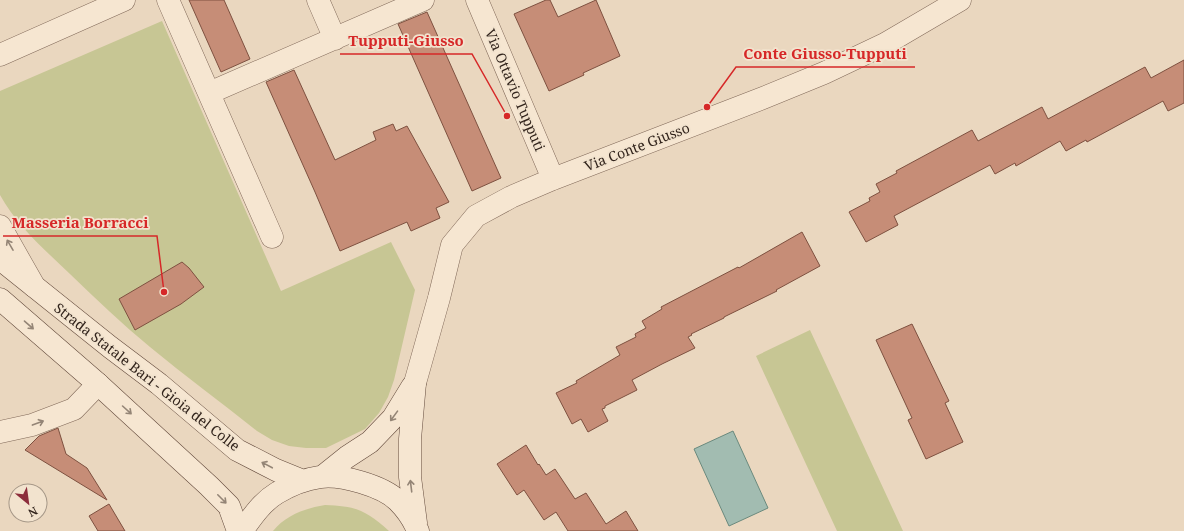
<svg xmlns="http://www.w3.org/2000/svg" width="1184" height="531" font-family="'Noto Serif',serif">
<rect width="100%" height="100%" fill="#ead7bf"/>
<path fill="#c7c694" d="M 162,21 L 281,291 L 391,242 L 415,290 L 394,380 L 388,397 L 379,413 L 365,429 L 326,448 L 306,448 L 289,446 L 272,440 L 257,431 C 222,403 185,376 150,347 C 122,324 96,299 70,274 C 44,249 17,226 0,195 L 0,91 Z
M 810,330 L 903,531 L 837,531 L 756,356 Z
M 325,505 C 355,506 366,510 389,531 L 273,531 C 286,515 306,508 325,505 Z"/>
<path fill="#a2bcb1" stroke="#6a897d" d="M 733,431 L 768,508 L 729,526 L 694,449 Z"/>
<path fill="#c68d77" stroke="#7e5140" d="M 189,0 L 224,0 L 250,59 L 221,72 Z
M 546,0 L 550,0 L 558,17 L 596,0 L 620,56 L 583,73 L 584,75 L 549,91 L 514,14 Z
M 427,12 L 501,178 L 472,191 L 398,24 Z
M 1184,60 L 1184,103 L 1168,111 L 1163,101 L 1087,142 L 1086,140 L 1066,151 L 1060,141 L 1016,166 L 1015,163 L 995,174 L 990,165 L 894,216 L 898,225 L 866,242 L 849,212 L 870,201 L 869,198 L 880,192 L 876,184 L 897,173 L 896,171 L 972,130 L 978,141 L 1042,107 L 1048,119 L 1145,67 L 1151,78 Z
M 294,70 L 335,160 L 376,140 L 373,132 L 393,124 L 396,131 L 407,126 L 449,202 L 436,208 L 440,218 L 411,231 L 407,222 L 340,251 L 315,192 L 266,82 Z
M 802,232 L 820,266 L 776,290 L 777,291 L 724,317 L 724,318 L 691,334 L 692,335 L 688,337 L 695,348 L 662,364 L 632,380 L 637,390 L 605,406 L 605,408 L 602,409 L 608,421 L 588,432 L 581,419 L 572,424 L 556,393 L 577,383 L 576,381 L 620,355 L 616,347 L 636,337 L 635,334 L 646,328 L 642,321 L 662,309 L 661,307 L 738,267 L 739,268 Z
M 182,262 L 189,268 L 204,287 L 181,304 L 135,330 L 119,299 Z
M 912,324 L 949,401 L 945,403 L 963,442 L 926,459 L 908,420 L 912,418 L 876,340 Z
M 58,428 L 66,454 L 87,468 L 107,500 L 25,450 L 39,436 Z
M 526,445 L 538,465 L 539,464 L 546,475 L 555,469 L 575,499 L 586,493 L 606,524 L 626,511 L 638,531 L 568,531 L 556,512 L 544,520 L 524,490 L 517,495 L 497,464 Z
M 109,504 L 125,531 L 98,531 L 89,516 Z"/>
<g fill="none" stroke-linecap="round" stroke-linejoin="round">
<defs>
<path id="street" d="M 168,0 L 272,237
M 318,0 L 335,39
M 477,0 L 553,179
M 0,55 L 124,0
M 209,93 L 423,0
M 0,226 L 34,286
M 415,383 L 439,298 L 452,245 L 476,216 L 511,197 L 553,179 L 763,98 L 824,73 L 885,44 L 960,0
M 0,432 L 32,425 L 74,409 L 98,384"/>
<path id="secondary" d="M 0,259 L 110,347 L 159,384 L 237,450 L 276,470 L 303,481
M 0,299 L 98,384 L 209,486 L 229,506 L 238,531
M 415,383 L 410,439 L 410,477 L 416,523
M 322,477 L 347,457 L 370,442 L 393,418 L 412,387
M 242,531 C 252,517 262,502 277,493 C 290,485 306,479 320,477 C 341,474 383,486 398,501 C 406,509 414,521 418,531"/>
</defs>
<use href="#street" stroke="#816959" stroke-width="23"/>
<use href="#secondary" stroke="#634a3c" stroke-width="23"/>
<use href="#street" stroke="#f6e6d1" stroke-width="22"/>
<use href="#secondary" stroke="#f6e6d1" stroke-width="22"/>
</g>
<defs><path id="oneway-shaft" d="M-6 0H5M1.5-3L5.5 0L1.5 3" fill="none" stroke-width="1.6" stroke-linecap="round" stroke-linejoin="round"/></defs>
<g stroke="#948576">
<use href="#oneway-shaft" transform="translate(10 245) rotate(-120)"/>
<use href="#oneway-shaft" transform="translate(29 325) rotate(41)"/>
<use href="#oneway-shaft" transform="translate(127 410) rotate(42)"/>
<use href="#oneway-shaft" transform="translate(394 416) rotate(126)"/>
<use href="#oneway-shaft" transform="translate(38 423) rotate(-20)"/>
<use href="#oneway-shaft" transform="translate(267 465) rotate(-152)"/>
<use href="#oneway-shaft" transform="translate(411 486) rotate(-97)"/>
<use href="#oneway-shaft" transform="translate(222 499) rotate(45)"/>
</g>
<g text-anchor="middle" stroke-width="3.5" stroke-linejoin="round" paint-order="stroke">
<g font-size="14" fill="#32241c" stroke="#f2e3ce">
<text transform="translate(515 90) rotate(67)" y="5">Via Ottavio Tupputi</text>
<text transform="translate(637 147) rotate(-21)" y="5">Via Conte Giusso</text>
<text transform="translate(147 377) rotate(38)" y="5">Strada Statale Bari - Gioia del Colle</text>
</g>
</g>
<path fill="none" stroke="#d62828" stroke-width="1.5" d="M507 116L472 54H340M707 107L736 67H915M164 292L157 236H3"/>
<g fill="#d62828" stroke="#f2e3ce" stroke-width="1.5">
<circle cx="507" cy="116" r="4"/>
<circle cx="707" cy="107" r="4"/>
<circle cx="164" cy="292" r="4"/>
</g>
<g font-size="15" text-anchor="middle" font-weight="bold" fill="#d62828" stroke="#f2e3ce" stroke-width="3.5" stroke-linejoin="round" paint-order="stroke">
<text x="406" y="46">Tupputi-Giusso</text>
<text x="825" y="59">Conte Giusso-Tupputi</text>
<text x="80" y="228">Masseria Borracci</text>
</g>
<g transform="translate(28 503) rotate(151)"><circle r="19" fill="#f2e3ce" stroke="#a59787"/>
<path d="M0-3L7 15L0 10L-7 15Z" fill="#8c2d3b"/>
<text y="-6" font-size="11" font-weight="bold" text-anchor="middle" fill="#32241c">N</text>
</g>
</svg>
